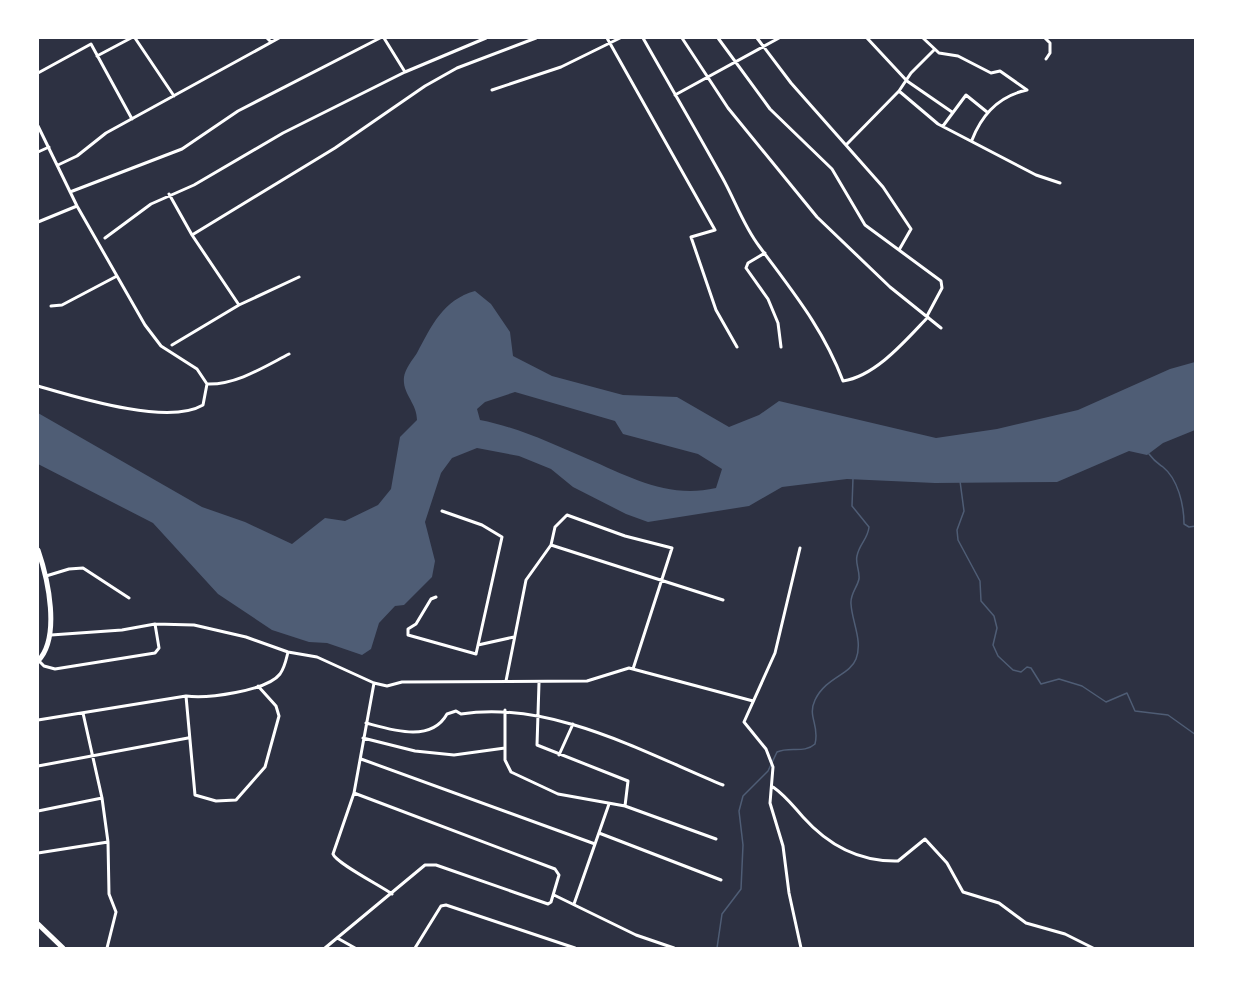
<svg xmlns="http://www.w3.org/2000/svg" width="1233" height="986" font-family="Lato,sans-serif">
<rect width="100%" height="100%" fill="#2d3142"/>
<path fill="#4f5d75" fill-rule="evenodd" d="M 475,291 L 491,304 L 510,332 L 513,356 L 552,376 L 623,395 L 677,397 L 729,427 L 759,415 L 779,401 L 936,438 L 997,429 L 1078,410 L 1170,369 L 1195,362 L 1195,430 L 1163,443 L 1147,455 L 1129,451 L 1057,482 L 935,483 L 847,479 L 782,487 L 749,506 L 648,522 L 626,514 L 573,487 L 551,469 L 519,456 L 477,448 L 452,458 L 441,473 L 425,522 L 435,561 L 432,577 L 404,605 L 395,606 L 379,623 L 371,649 L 362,655 L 327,643 L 309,642 L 272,630 L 218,594 L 153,523 L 38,464 L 38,413 L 202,507 L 245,522 L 292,544 L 325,518 L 345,521 L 378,505 L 391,489 L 400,437 L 417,420 C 417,403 402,394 404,377 C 405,369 413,359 417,353 C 432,325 443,300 475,291 ZM 515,392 L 615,421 L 623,434 L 698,454 L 722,469 L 716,488 C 668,499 630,477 588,459 C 553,444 517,427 480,420 L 477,409 L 485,402 Z"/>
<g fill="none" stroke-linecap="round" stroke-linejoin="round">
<path stroke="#4f5d75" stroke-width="1.5" d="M 1149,454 C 1154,461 1156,462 1163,467 C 1178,479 1184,505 1184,524 L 1189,527 L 1196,526
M 960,481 L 964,511 L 957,530 L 958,540 L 980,581 L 981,601 L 994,616 L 997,628 L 993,645 L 998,656 L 1013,670 L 1021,672 L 1027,667 L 1031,668 L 1041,684 L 1059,679 L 1082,686 L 1106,702 L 1127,693 L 1135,711 L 1168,715 L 1196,735
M 717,948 L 722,914 L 741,889 L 743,845 L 739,811 L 743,796 L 768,771 L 777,752 C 790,746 804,754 815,744 C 820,725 807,717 815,700 C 826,677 850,675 856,659 C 863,641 852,622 851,604 C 850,594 857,588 859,579 C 860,571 855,563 857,556 C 859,544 868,539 869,527 L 852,506 L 853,478"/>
<path stroke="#fff" stroke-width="3" d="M 135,38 L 174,96
M 267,38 L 271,42
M 384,38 L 405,72
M 607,38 L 715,230 L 691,237 L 716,310 L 737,347
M 643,38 C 669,84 696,130 722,177 C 735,200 743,225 759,246 C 792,291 823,328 843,381 C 876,376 906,340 928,317
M 682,38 L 728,108 L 817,217 L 890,287 L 941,328
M 718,38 L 770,109 L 832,169 L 865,225 L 941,281 L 942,288 L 927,316
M 757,38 L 791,83 L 883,187 L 911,229 L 899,250
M 867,38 L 907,81 L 952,112
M 923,38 L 939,53 L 958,56 L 991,73 L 1000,71 L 1027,90
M 1045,38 L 1050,43 L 1050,53 L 1046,59
M 97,56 L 131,38
M 38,73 L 91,44 L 132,119
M 492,90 L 561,67 L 620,38
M 899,91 L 938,124 L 1036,175 L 1060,183
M 675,95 L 779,38
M 38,126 L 77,206 L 145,325 L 161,346 L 197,369 L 207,384 L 203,405 C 168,426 76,397 38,386
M 943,126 L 966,95 L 987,112
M 972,140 C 982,114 999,96 1027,90
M 847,144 L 899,91 L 911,73 L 934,50
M 38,152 L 49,147
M 58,165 L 77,156 L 106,133 L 279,38
M 70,192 L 182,149 L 238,111 L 380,38
M 169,194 L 192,235 L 239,305 L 172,345
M 38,222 L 77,206
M 192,235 L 335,148 L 425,86 L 457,68 L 536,38
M 105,238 L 151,204 L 194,185 L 283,133 L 405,72 L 486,38
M 765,253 L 748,263 L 746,268 L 768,299 L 778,323 L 781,347
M 239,305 L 299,277
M 51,306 L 62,305 L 117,276
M 207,384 C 236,385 264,367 289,354
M 551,545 L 723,600
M 800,548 L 775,653 L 744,722 L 766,749 L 773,767 L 770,803 L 783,846 L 789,893 L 801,948
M 46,576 L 69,569 L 83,568 L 129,598
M 436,597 L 431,599 L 416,624 L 408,629 L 408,635 L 476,654 L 502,537 L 482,525 L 442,511
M 51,635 L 122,630 L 155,624 L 194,625 L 246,637 L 288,652 L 317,657 L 374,683 L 387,686 L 402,682 L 587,681 L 629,668 L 753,701
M 478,645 L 514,637
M 39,661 L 44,666 L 55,669 L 155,653 L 159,648 L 155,624
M 506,681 L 526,580 L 551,545 L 555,527 L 567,515 L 625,536 L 672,548 L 633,669
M 374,683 L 354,793 L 333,854 C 336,863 381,886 392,894
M 539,683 L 537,745 L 628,781 L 625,806
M 186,696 L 195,795 L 216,801 L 236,800 L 265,767 L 279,716 L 276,706 L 258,686
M 505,710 L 505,760 L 511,772 L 558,794 L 625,806 L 716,839
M 83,713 L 102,798 L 108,842 L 109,894 L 116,912 L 107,948
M 38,720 L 186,696 C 206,699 267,691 280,674 C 285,667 286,660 288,652
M 366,723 C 392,730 431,743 447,714 L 456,711 L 461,714 C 551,700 643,752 723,785
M 363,738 L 415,751 L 454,755 L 505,748
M 559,755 L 573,724
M 361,759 L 595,844
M 38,766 L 188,738
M 773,787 C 786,796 793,806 803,817 C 828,845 859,862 898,861 L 925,839 L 947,863 L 963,892 L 999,903 L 1026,923 L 1065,934 L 1093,948
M 38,811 L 102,798
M 599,833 L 721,880
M 38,853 L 108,842
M 554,895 L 636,935 L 674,948
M 574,904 L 609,804
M 339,939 L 355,948
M 325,948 L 425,865 L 436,865 L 548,904 L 551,902 L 559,875 L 555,869 L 354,793
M 415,948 L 441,906 L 446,905 L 575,948"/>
<path stroke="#fff" stroke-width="5" d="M 38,550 C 48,579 61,637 38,661
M 38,924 L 63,948"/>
</g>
<rect width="1233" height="986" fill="none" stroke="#ffffff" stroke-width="78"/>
</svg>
